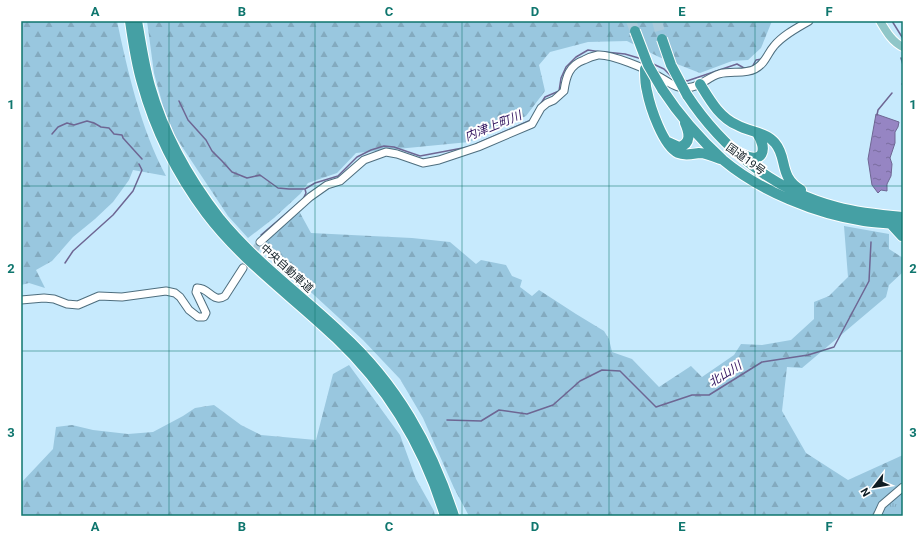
<svg xmlns="http://www.w3.org/2000/svg" width="924" height="537" font-family="Roboto,'Noto Sans JP',sans-serif">
<defs>
<pattern id="grass-tufts" width="24" height="20" patternUnits="userSpaceOnUse"><rect width="24" height="20" fill="#99c7df"/><path d="M3 7l-1-3M5 7V3M7 7l1-3M15 17l-1-3M17 17v-4M19 17l1-3" fill="none" stroke="#83aabf"/></pattern>
<pattern id="forest-firs" width="22" height="20" patternUnits="userSpaceOnUse"><rect width="22" height="20" fill="#99c7df"/><path d="M5 1l3.5 6h-7zM16 11l3.5 6h-7z" fill="#83aabf"/></pattern>
<pattern id="water-ripples" width="26" height="14" patternUnits="userSpaceOnUse"><rect width="26" height="14" fill="#9685c3"/><path d="M2 4q2-2 4 0t4 0M15 11q2-2 4 0t4 0" fill="none" stroke="#796c9e"/></pattern>
</defs>
<rect width="100%" height="100%" fill="#c7eafd"/>
<path fill="url(#grass-tufts)" d="M 903,491 L 903,516 L 881,516 L 886,505 Z"/>
<path fill="url(#forest-firs)" d="M 21,21 L 117,21 C 128,73 141,129 166,176 L 133,170 L 129,180 L 113,202 L 95,219 L 73,237 L 52,261 L 36,270 L 45,288 L 29,283 L 21,285 Z
M 147,21 L 772,21 L 761,48 L 748,60 L 732,61 L 700,73 L 659,57 L 627,41 L 588,42 L 550,52 L 539,65 L 545,91 L 526,116 L 469,142 L 356,153 L 337,173 L 308,183 L 300,194 L 274,218 L 248,238 L 228,216 L 175,136 L 163,106 L 154,73 Z
M 299,211 L 311,233 L 412,238 L 450,242 L 476,264 L 481,260 L 506,265 L 512,276 L 522,280 L 520,287 L 532,296 L 539,290 L 576,314 L 604,331 L 609,339 L 612,352 L 632,359 L 659,387 L 691,366 L 702,377 L 734,355 L 741,344 L 762,345 L 791,340 L 814,319 L 814,302 L 829,296 L 848,277 L 844,226 L 889,234 L 889,249 L 903,258 L 903,272 L 889,285 L 886,297 L 802,368 L 787,367 L 782,411 L 806,453 L 848,480 L 903,455 L 903,481 L 878,504 L 873,516 L 469,516 L 454,488 L 423,418 L 400,379 L 363,340 L 289,272 L 260,248 Z
M 349,365 L 400,435 L 416,479 L 434,511 L 435,516 L 21,516 L 21,483 L 53,449 L 56,427 L 72,425 L 93,430 L 128,434 L 153,432 L 183,416 L 195,408 L 214,405 L 241,425 L 261,435 L 316,440 L 333,374 Z"/>
<path fill="url(#water-ripples)" stroke="#6e6693" d="M 876,114 L 899,122 L 898,127 L 895,132 L 895,143 L 890,158 L 892,164 L 891,176 L 887,184 L 887,191 L 881,190 L 878,193 L 872,185 L 868,159 Z"/>
<g fill="none" stroke-linecap="round" stroke-linejoin="round">
<path stroke="#6e6693" stroke-width="1.5" d="M 892,21 L 902,37
M 605,52 L 625,54 L 642,59
M 901,58 L 903,65
M 651,63 L 664,69 L 672,77
M 684,80 L 687,81 L 737,64 L 744,68 L 752,67 L 756,60 L 762,59
M 902,84 L 903,84
M 179,101 L 188,120 L 206,140 L 212,151 L 222,161 L 232,172 L 247,178 L 260,175 L 278,188 L 289,189 L 305,189 L 315,183 L 338,176 L 357,157 L 371,150 L 384,146 L 394,147 L 420,156 L 468,147
M 540,105 L 545,97 L 559,91 L 561,78 L 566,67 L 576,57 L 588,50 L 601,52
M 877,115 L 878,110 L 892,93
M 52,134 L 58,127 L 67,123 L 74,125 L 87,121 L 94,123 L 101,127 L 109,128 L 114,134 L 122,135 L 123,138 L 142,159
M 476,144 L 531,120
M 261,235 L 303,199 L 306,193 L 305,189
M 65,263 L 73,251 L 113,215 L 133,191 L 142,170 L 139,164
M 447,420 L 481,421 L 499,410 L 527,414 L 553,405 L 580,381 L 602,370 L 620,371 L 656,407 L 692,395 L 709,395 L 762,362 L 808,355 L 834,347 L 869,281 L 871,242"/>
<path stroke="#abcbdc" stroke-width="7" stroke-dasharray="7 3.5" stroke-linecap="butt" d="M 243,268 L 260,242"/>
<path stroke="#abcbdc" stroke-width="10" stroke-dasharray="10 5" stroke-linecap="butt" d="M 631,21 L 635,31
M 657,21 L 662,39"/>
<defs>
<path id="minor" d="M 260,242 L 310,197 L 327,185 L 340,181 L 364,160 L 386,152 L 397,154 L 423,163 L 439,160 L 478,147 L 532,124 L 541,108 L 547,103 L 554,100 L 564,91 C 566,77 569,65 584,60 C 588,58 593,56 598,55 C 611,54 647,69 658,76 C 671,83 676,90 692,87 C 702,85 709,77 719,74 C 731,70 744,75 755,69 C 766,63 767,54 774,46 C 783,35 797,28 809,21
M 21,300 L 44,298 L 54,299 L 67,304 L 78,305 L 99,296 L 122,297 L 166,291 L 175,293 L 180,297 L 189,310 L 198,317 L 204,317 L 206,313 L 196,292 L 197,288 C 209,287 213,304 225,296 L 243,268
M 877,516 L 882,505 L 903,487"/>
<path id="major" d="M 880,21 C 886,31 892,42 903,47"/>
<path id="highway" d="M 130,21 C 133,42 136,63 142,83 C 155,130 177,174 206,213 C 242,261 292,296 336,338 C 389,388 424,447 445,516
M 137,21 C 141,43 144,65 150,86 C 164,135 189,179 220,219 C 255,262 301,295 341,333 C 397,384 431,445 454,516
M 645,69 C 645,76 645,84 647,91 C 650,107 663,146 678,153 C 685,156 692,154 699,153 C 706,153 713,156 720,159
M 700,84 C 710,100 719,117 737,125 C 749,132 766,132 775,143 C 788,158 778,176 801,190
M 662,89 C 679,115 700,139 723,160 C 760,191 816,214 864,221 C 877,223 890,223 903,225
M 687,95 C 722,148 774,191 837,207 C 859,213 881,215 903,217
M 668,142 L 679,147 C 692,144 689,132 685,123
M 742,154 C 763,165 768,150 757,133
M 891,224 L 902,236"/>
</defs>
<use href="#minor" stroke="#4e6e7e" stroke-width="9"/>
<use href="#major" stroke="#fff" stroke-width="10"/>
<use href="#highway" stroke="#fff" stroke-width="12"/>
<use href="#minor" stroke="#fff" stroke-width="7"/>
<use href="#major" stroke="#8fc6c8" stroke-width="8"/>
<use href="#highway" stroke="#45a0a4" stroke-width="10"/>
<defs>
<path id="highway-bridge" d="M 635,31 L 648,65 L 662,89
M 662,39 L 671,65 L 687,95"/>
</defs>
<use href="#highway-bridge" stroke="#fff" stroke-width="12" stroke-linecap="butt"/>
<use href="#highway-bridge" stroke="#45a0a4" stroke-width="10"/>
</g>
<path fill="none" stroke="#0f766e" stroke-width="1" stroke-opacity="0.55" d="M 169,21 L 169,516M 315,21 L 315,516M 462,21 L 462,516M 609,21 L 609,516M 755,21 L 755,516M 21,186 L 903,186M 21,351 L 903,351"/>
<g text-anchor="middle" stroke-width="4" stroke-linejoin="round" paint-order="stroke">
<g font-size="11" fill="#0f1c23" stroke="#fff">
<text transform="translate(746 159) rotate(36)" y="4">国道19号</text>
<text transform="translate(287 268) rotate(42)" y="4">中央自動車道</text>
</g>
<g font-size="12" font-style="italic" fill="#341660" stroke="#fff">
<text transform="translate(493 126) rotate(-22)" y="4">内津上町川</text>
<text transform="translate(725 374) rotate(-32)" y="4">北山川</text>
</g>
</g>
<rect width="924" height="537" fill="none" stroke="#ffffff" stroke-width="44"/>
<g transform="translate(874 487) rotate(239)" stroke="#ffffff" stroke-width="3" paint-order="stroke">
<path d="M0-3L7 15L0 10L-7 15Z" fill="#0f1c23"/>
<text y="-6" font-size="11" font-weight="bold" text-anchor="middle" fill="#0f1c23">N</text>
</g>
<rect x="22" y="22" width="880" height="493" fill="none" stroke="#0f766e" stroke-width="1.5"/>
<g font-size="13" text-anchor="middle" font-weight="bold" fill="#0f766e">
<text x="95" y="16">A</text>
<text x="242" y="16">B</text>
<text x="389" y="16">C</text>
<text x="535" y="16">D</text>
<text x="682" y="16">E</text>
<text x="829" y="16">F</text>
<text x="11" y="109">1</text>
<text x="913" y="109">1</text>
<text x="11" y="273">2</text>
<text x="913" y="273">2</text>
<text x="11" y="437">3</text>
<text x="913" y="437">3</text>
<text x="95" y="531">A</text>
<text x="242" y="531">B</text>
<text x="389" y="531">C</text>
<text x="535" y="531">D</text>
<text x="682" y="531">E</text>
<text x="829" y="531">F</text>
</g>
</svg>
